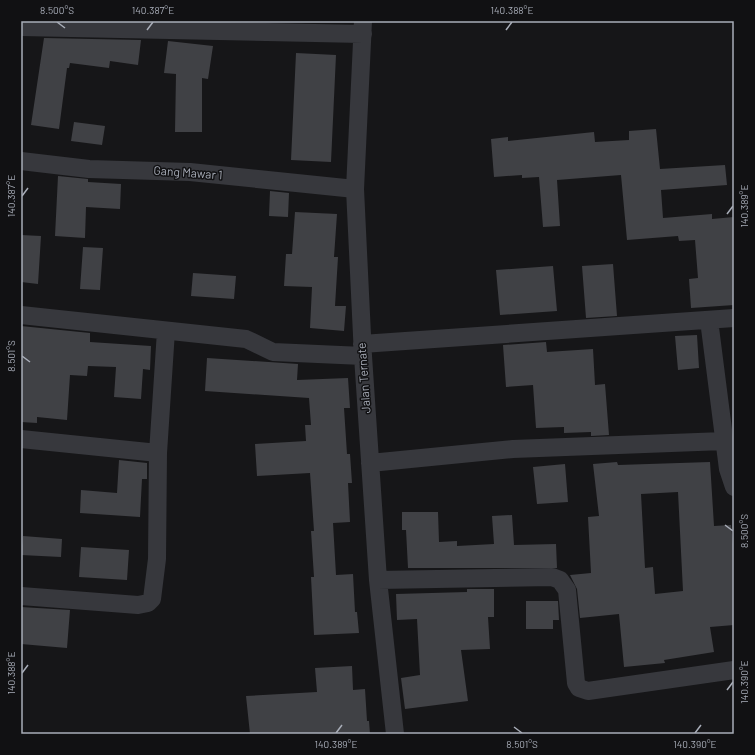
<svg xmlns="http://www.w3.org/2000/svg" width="755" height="755" font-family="Barlow,sans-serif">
<rect width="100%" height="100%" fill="#161618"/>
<path fill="#404145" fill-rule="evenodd" d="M 44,38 L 141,40 L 138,65 L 110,61 L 109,68 L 70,63 L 69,68 L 67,68 L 59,129 L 31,125 Z
M 168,41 L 213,46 L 208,79 L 202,78 L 202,132 L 175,132 L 176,74 L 164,73 Z
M 296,53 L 336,55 L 331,162 L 291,160 Z
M 74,122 L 105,126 L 102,145 L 71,141 Z
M 656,129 L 660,169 L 725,165 L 727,185 L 661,190 L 663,218 L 712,214 L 712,219 L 734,217 L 734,305 L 691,308 L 689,279 L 698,278 L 695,240 L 679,241 L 678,236 L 627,240 L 621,175 L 557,180 L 560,226 L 543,227 L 539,177 L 522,178 L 522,175 L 494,177 L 491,139 L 508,137 L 508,141 L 594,132 L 595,142 L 629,140 L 629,131 Z
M 58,176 L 88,179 L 88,182 L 121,184 L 120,209 L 86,207 L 85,238 L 55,236 Z
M 270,191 L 289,193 L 288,217 L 269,216 Z
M 295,212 L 337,214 L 334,257 L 338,257 L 335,306 L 346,306 L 344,331 L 310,328 L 312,287 L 284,286 L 286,254 L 292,254 Z
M 21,235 L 41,236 L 38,284 L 21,282 Z
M 83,247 L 103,248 L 100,290 L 80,289 Z
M 613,264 L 617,316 L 586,318 L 582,266 Z
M 553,266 L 557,311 L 500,315 L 496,270 Z
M 193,273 L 236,276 L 234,299 L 191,296 Z
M 21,326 L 90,333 L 90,342 L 151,346 L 150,370 L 143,369 L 141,399 L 114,397 L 116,367 L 88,366 L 87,376 L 70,375 L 67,420 L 37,417 L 37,423 L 21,422 Z
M 697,335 L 699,368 L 678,370 L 675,336 Z
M 546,342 L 547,352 L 593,349 L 595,385 L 605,384 L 609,435 L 591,436 L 591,432 L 564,433 L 564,427 L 536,428 L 533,385 L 506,387 L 503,345 Z
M 207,358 L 298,364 L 297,380 L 348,378 L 350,408 L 344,408 L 347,454 L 350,454 L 352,483 L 348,483 L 350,522 L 333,523 L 336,575 L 353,574 L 355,612 L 357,612 L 359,633 L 314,635 L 311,577 L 314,577 L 311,531 L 314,531 L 310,473 L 257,476 L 255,444 L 306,441 L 305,425 L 311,425 L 309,398 L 205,391 Z
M 119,460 L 147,463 L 147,479 L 142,479 L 140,517 L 80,513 L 81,490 L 117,493 Z
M 617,462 L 618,465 L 710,462 L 714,526 L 731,525 L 734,553 L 734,625 L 710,627 L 714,652 L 664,660 L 665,663 L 624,667 L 619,614 L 580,618 L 577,589 L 570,575 L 591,573 L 588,517 L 599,516 L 593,464 ZM 678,492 L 683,591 L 655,594 L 653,567 L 645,568 L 641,494 Z
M 565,464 L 568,502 L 537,504 L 533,467 Z
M 402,512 L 438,512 L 439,542 L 457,541 L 457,546 L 494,544 L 492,516 L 512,515 L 514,545 L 556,544 L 557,568 L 408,568 L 406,530 L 402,530 Z
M 23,536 L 62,539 L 61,557 L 21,555 Z
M 81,547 L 129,550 L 127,580 L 79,577 Z
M 467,589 L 494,589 L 494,617 L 488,617 L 490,649 L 461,650 L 468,701 L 405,709 L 401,678 L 420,675 L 417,619 L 397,620 L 396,594 L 467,592 Z
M 526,601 L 558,601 L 559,620 L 553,620 L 553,629 L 526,629 Z
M 21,607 L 70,610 L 67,648 L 21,644 Z
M 352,666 L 353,690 L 365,689 L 367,721 L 369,721 L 370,734 L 250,734 L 246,696 L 317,692 L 315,668 Z"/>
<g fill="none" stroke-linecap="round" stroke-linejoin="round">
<path stroke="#37383d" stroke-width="18" d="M 363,21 L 355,189 L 363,356 L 378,580 L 395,734
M 21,27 L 363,34
M 21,161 L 89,169 L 190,172 L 355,189
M 21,315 L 246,339 L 273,352 L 363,356
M 709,320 L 728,469 L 734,487
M 362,344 L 734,318
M 21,439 L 158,453
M 370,463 L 513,449 L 724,441
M 378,580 L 552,577 L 560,580 L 567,590 L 576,683 L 579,688 L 588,691 L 734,670
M 21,596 L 138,605 L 148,603 L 152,599 L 157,559 L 158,453 L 166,331"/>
</g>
<path fill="none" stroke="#a8adb8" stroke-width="1.5" d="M 57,22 L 65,28M 147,30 L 153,22M 506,30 L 512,22M 22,196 L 28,188M 727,214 L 733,206M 22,356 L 30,362M 725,525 L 733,531M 22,673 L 28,665M 727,690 L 733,682M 514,727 L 522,733M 336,733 L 342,725M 695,733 L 701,725"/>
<g text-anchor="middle" stroke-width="3" stroke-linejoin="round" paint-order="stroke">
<g font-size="12" fill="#a8adb8" stroke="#111113">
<text transform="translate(188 173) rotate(4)" y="4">Gang Mawar 1</text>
<text transform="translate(364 378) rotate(-94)" y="4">Jalan Ternate</text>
</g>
</g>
<rect width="755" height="755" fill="none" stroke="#111113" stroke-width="44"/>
<rect x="22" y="22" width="711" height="711" fill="none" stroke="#a8adb8" stroke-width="1.5"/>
<g font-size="10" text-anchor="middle" fill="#a8adb8">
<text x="57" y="14">8.500°S</text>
<text x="153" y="14">140.387°E</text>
<text x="512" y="14">140.388°E</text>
<text transform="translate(11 196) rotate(-90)" y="4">140.387°E</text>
<text transform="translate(744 206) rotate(-90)" y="4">140.389°E</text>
<text transform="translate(11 356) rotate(-90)" y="4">8.501°S</text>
<text transform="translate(744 531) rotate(-90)" y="4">8.500°S</text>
<text transform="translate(11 673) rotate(-90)" y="4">140.388°E</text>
<text transform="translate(744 682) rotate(-90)" y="4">140.390°E</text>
<text x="336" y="748">140.389°E</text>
<text x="522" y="748">8.501°S</text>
<text x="695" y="748">140.390°E</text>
</g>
</svg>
